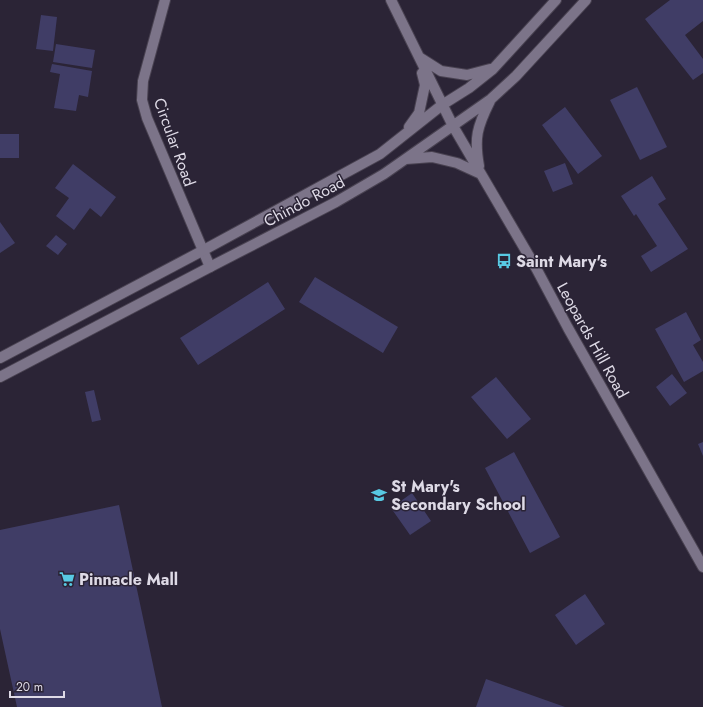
<svg xmlns="http://www.w3.org/2000/svg" width="703" height="707" font-family="Jost,sans-serif">
<rect width="100%" height="100%" fill="#2b2436"/>
<path fill="#403d66" d="M 670,0 L 703,0 L 703,21 L 685,35 L 703,59 L 703,73 L 693,80 L 645,19 Z
M 41,15 L 57,17 L 53,51 L 36,49 Z
M 56,44 L 95,50 L 92,68 L 53,62 Z
M 52,64 L 92,71 L 88,97 L 79,95 L 76,111 L 54,108 L 60,74 L 50,72 Z
M 637,87 L 667,147 L 640,160 L 610,100 Z
M 565,107 L 602,156 L 578,174 L 542,125 Z
M 0,134 L 19,134 L 19,158 L 0,158 Z
M 565,163 L 573,184 L 553,192 L 544,171 Z
M 73,164 L 116,197 L 101,217 L 90,208 L 74,230 L 56,216 L 69,198 L 55,188 Z
M 652,176 L 666,199 L 658,204 L 688,249 L 651,272 L 641,256 L 657,246 L 636,214 L 634,216 L 621,196 Z
M 0,222 L 15,243 L 0,253 Z
M 56,235 L 67,244 L 58,255 L 46,246 Z
M 315,277 L 398,327 L 383,353 L 299,302 Z
M 268,282 L 285,309 L 198,365 L 180,338 Z
M 686,312 L 701,340 L 693,345 L 703,362 L 703,371 L 684,382 L 655,329 Z
M 672,374 L 687,393 L 670,406 L 656,387 Z
M 496,377 L 531,419 L 507,439 L 471,397 Z
M 94,390 L 101,420 L 92,422 L 85,392 Z
M 703,442 L 703,456 L 698,444 Z
M 514,452 L 560,537 L 530,553 L 485,468 Z
M 412,493 L 431,521 L 410,535 L 391,508 Z
M 119,505 L 162,707 L 17,707 L 0,629 L 0,530 Z
M 585,594 L 605,624 L 576,645 L 555,615 Z
M 486,679 L 565,707 L 476,707 Z"/>
<g fill="none" stroke-linecap="round" stroke-linejoin="round">
<defs>
<path id="minor" d="M 165,0 L 143,81 L 142,100 L 147,118 L 210,267"/>
<path id="secondary" d="M 391,0 L 453,126 L 536,268 L 568,328 L 703,567
M 419,57 L 441,71 L 467,75 L 490,69
M 409,127 L 419,113 L 425,85 L 422,73
M 406,159 L 432,157 L 457,163 L 481,174
M 479,166 C 474,138 477,127 490,101
M 0,358 L 202,251 L 380,154 L 442,105 L 469,88 L 493,69 L 556,0
M 0,377 L 210,267 L 336,202 L 384,174 L 491,99 L 516,76 L 586,0"/>
</defs>
<use href="#minor" stroke="#494251" stroke-width="12"/>
<use href="#secondary" stroke="#494251" stroke-width="12"/>
<use href="#minor" stroke="#7c7489" stroke-width="10"/>
<use href="#secondary" stroke="#7c7489" stroke-width="10"/>
</g>
<defs>
<symbol id="bus-bare" viewBox="-9 -9 18 18"><path d="M-5-6H5V4H4V6H2V4H-2V6H-4V4H-5ZM-3.5-4V0h7V-4ZM-3.5 1.2v1.5H-2V1.2ZM2 1.2v1.5H3.5V1.2Z" fill="#58c9e3" stroke="#2b2436" stroke-width="2.5" paint-order="stroke"/></symbol>
<symbol id="school-bare" viewBox="-9 -9 18 18"><path d="M0-5L7-2L0 1L-7-2ZM-4 1L0 2.5L4 1V4Q0 6-4 4Z" fill="#58c9e3" stroke="#2b2436" stroke-width="2.5" paint-order="stroke"/></symbol>
<symbol id="supermarket-bare" viewBox="-9 -9 18 18"><path d="M-6-5.5h2.5l.6 2H6L4.5 2H-2.5L-4.4-4H-6ZM-1.5 3.2a1.3 1.3 0 1 0 .1 0ZM3 3.2a1.3 1.3 0 1 0 .1 0Z" fill="#58c9e3" stroke="#2b2436" stroke-width="2.5" paint-order="stroke"/></symbol>
</defs>
<g fill-rule="evenodd">
<use href="#bus-bare" x="493" y="250" width="22" height="22"/>
<use href="#school-bare" x="368" y="484" width="22" height="22"/>
<use href="#supermarket-bare" x="56" y="568" width="22" height="22"/>
</g>
<g text-anchor="middle" stroke-width="3" stroke-linejoin="round" paint-order="stroke">
<g font-size="16" fill="#dedae6" stroke="#2b2436">
<text transform="translate(175 142) rotate(70)" y="6">Circular Road</text>
<text transform="translate(304 201) rotate(-28)" y="6">Chindo Road</text>
<text transform="translate(593 340) rotate(61)" y="6">Leopards Hill Road</text>
</g>
<g font-size="16" font-weight="bold" fill="#dedae6" stroke="#2b2436" text-anchor="start">
<text x="516" y="267">Saint Mary's</text>
<text x="391" y="492">St Mary's<tspan x="391" dy="18">Secondary School</tspan></text>
<text x="79" y="585">Pinnacle Mall</text>
</g>
</g>
<path d="M10 691v6h54v-6" fill="none" stroke="#dedae6" stroke-width="2"/>
<text x="16" y="691" font-size="12" fill="#dedae6" stroke="#2b2436" stroke-width="3" paint-order="stroke">20 m</text>
</svg>
